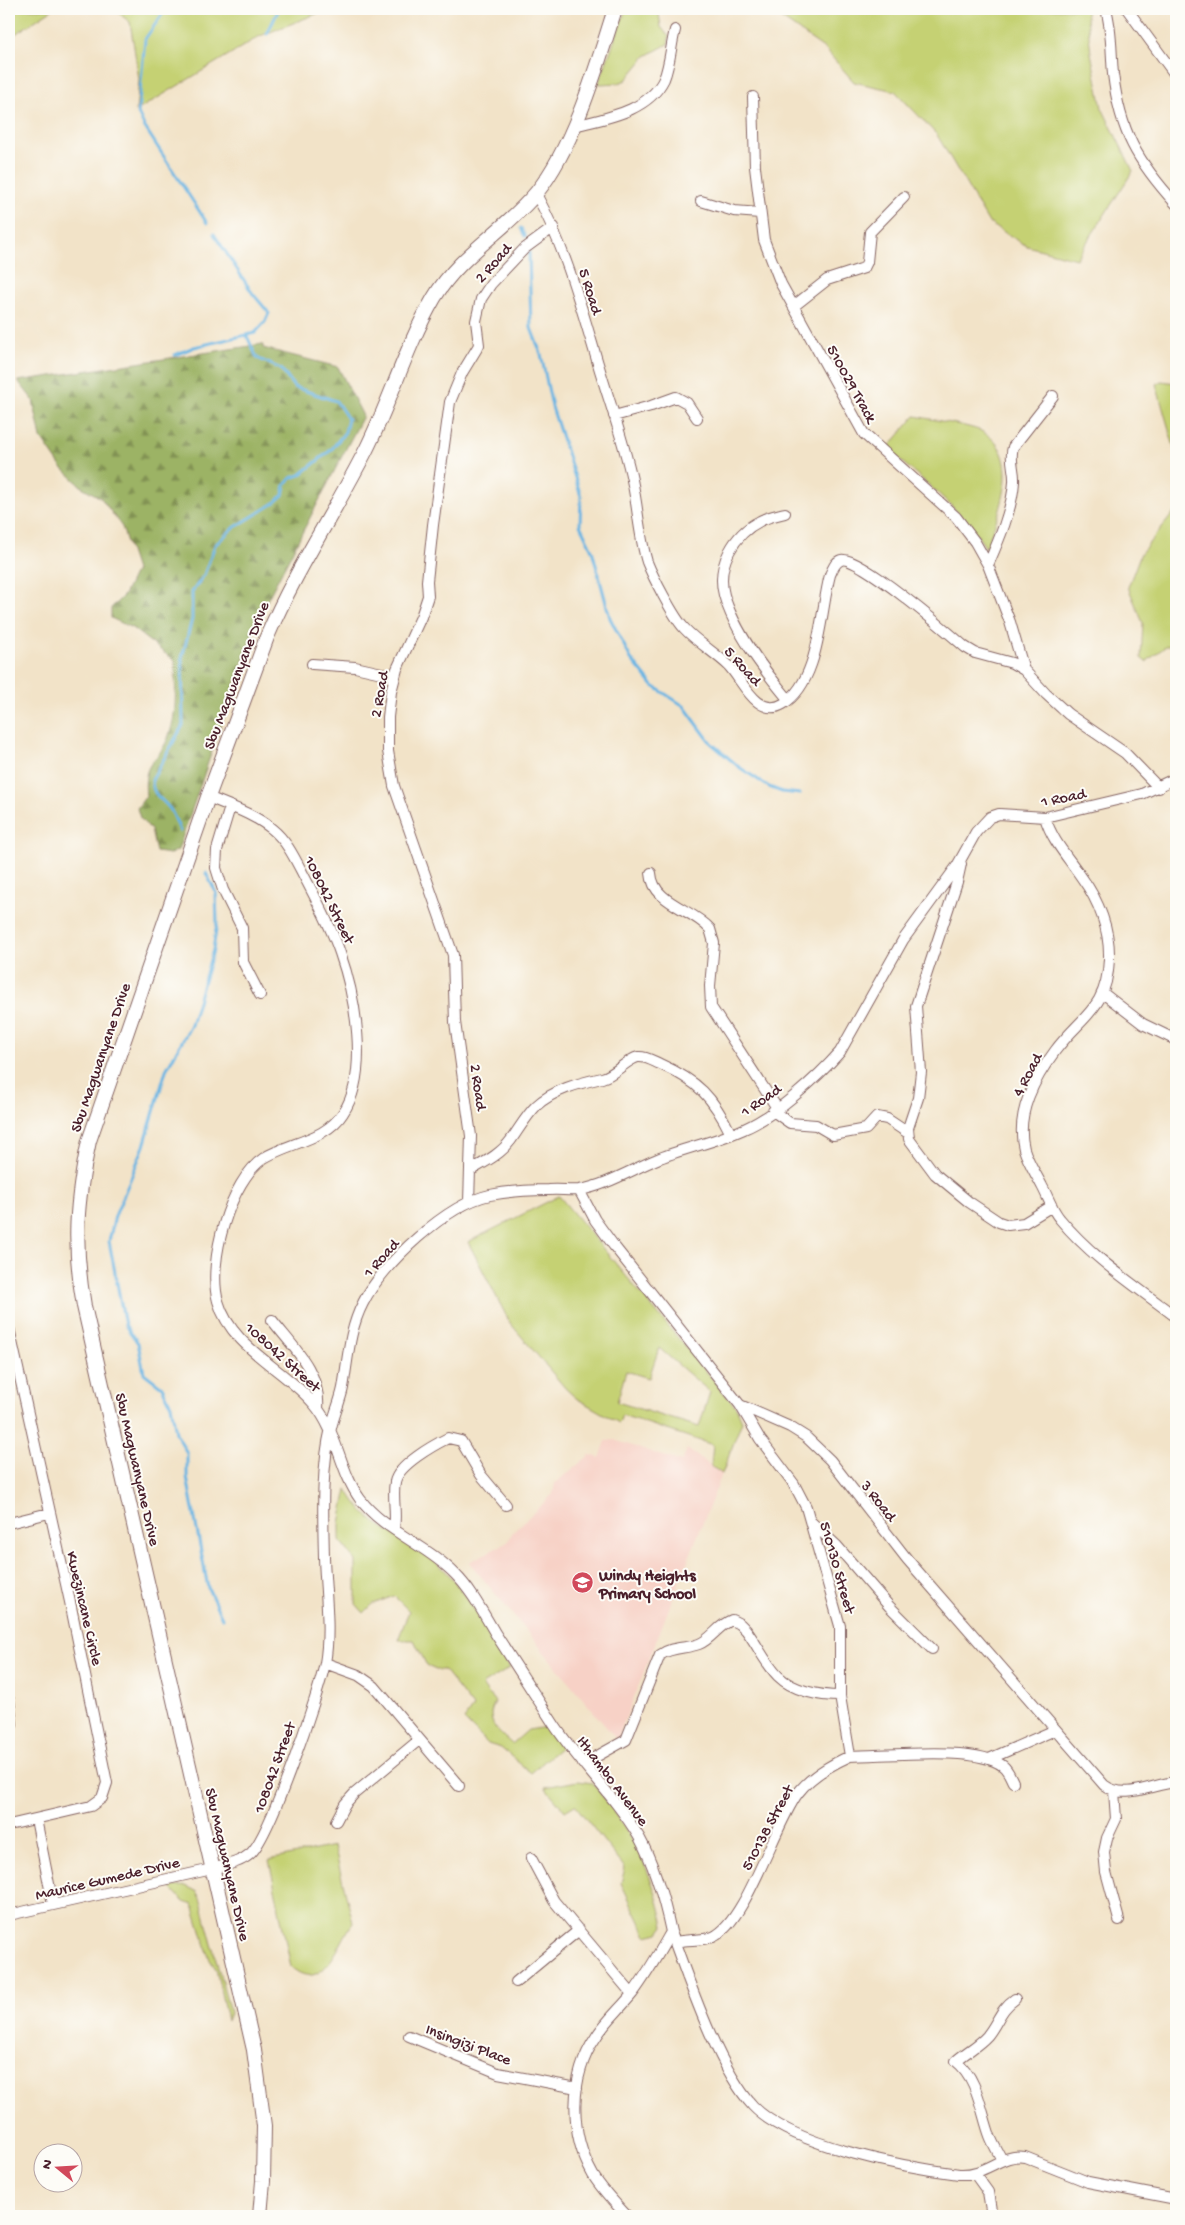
<svg xmlns="http://www.w3.org/2000/svg" width="1185" height="2225" font-family="'Gochi Hand',sans-serif">
<defs>
<pattern id="forest-firs" width="22" height="20" patternUnits="userSpaceOnUse" patternTransform="scale(1.25)"><rect width="22" height="20" fill="#9cb365"/><path d="M5 1l3.5 6h-7zM16 11l3.5 6h-7z" fill="#819153"/></pattern>
</defs>
<rect width="100%" height="100%" fill="#fdfcf7"/>
<filter id="ink" filterUnits="userSpaceOnUse"><feTurbulence type="fractalNoise" baseFrequency=".02" numOctaves="2"/><feDisplacementMap in="SourceGraphic" scale="10" xChannelSelector="R" yChannelSelector="G"/><feConvolveMatrix kernelMatrix="1 2 1 2 8 2 1 2 1" color-interpolation-filters="sRGB"/></filter>
<filter id="wash" filterUnits="userSpaceOnUse"><feTurbulence type="fractalNoise" baseFrequency=".0096" numOctaves="4" result="noise"/><feDisplacementMap in="SourceGraphic" scale="20" xChannelSelector="R" yChannelSelector="G"/><feGaussianBlur stdDeviation="1.12" result="paint"/><feColorMatrix in="noise" values="0 0 0 0 0 0 0 0 0 0 0 0 0 0 0 0 0 1.4 0 .05"/><feComposite in="paint" operator="in"/></filter>
<g filter="url(#wash)">
<rect width="100%" height="100%" fill="#f2e3c8"/>
<path fill="#f7d1c6" d="M 614,1440 L 682,1462 L 687,1449 L 722,1474 L 617,1740 L 469,1562 L 508,1542 L 512,1533 L 553,1494 L 555,1483 L 590,1455 L 600,1458 L 606,1441 Z"/>
<path fill="#c5d173" stroke="#88784f" fill-rule="evenodd" d="M 9,9 L 53,9 L 9,38 Z
M 113,9 L 329,9 L 260,36 L 136,111 L 139,79 L 130,22 Z
M 626,9 L 663,9 L 659,14 L 661,27 L 669,37 L 668,44 L 646,56 L 626,80 L 619,83 L 600,84 L 599,82 Z
M 768,9 L 1086,9 L 1091,53 L 1102,108 L 1133,171 L 1076,259 L 1027,246 L 989,223 L 937,135 L 895,91 L 854,82 L 825,49 Z
M 1161,381 L 1176,383 L 1176,454 L 1156,384 Z
M 915,416 C 929,419 973,426 983,432 C 1025,457 999,513 986,548 C 961,508 922,480 887,449 Z
M 1176,510 L 1176,646 L 1166,646 L 1146,662 L 1141,658 L 1143,623 L 1128,587 L 1141,553 Z
M 559,1196 L 736,1407 L 742,1421 L 722,1474 L 711,1466 L 713,1445 L 622,1415 L 619,1423 L 576,1398 L 566,1389 L 510,1323 L 468,1242 ZM 659,1348 L 710,1392 L 699,1427 L 617,1402 L 626,1371 L 649,1378 Z
M 347,1489 C 370,1531 396,1530 429,1556 C 465,1584 486,1630 510,1668 L 482,1685 L 495,1702 C 484,1721 498,1732 512,1744 L 528,1730 L 547,1727 L 562,1746 L 531,1773 L 501,1748 L 488,1744 L 464,1720 L 473,1707 L 444,1670 L 436,1670 L 427,1666 L 414,1640 L 398,1640 L 409,1611 L 394,1596 L 373,1604 L 364,1613 L 356,1604 L 356,1561 L 340,1541 L 340,1523 Z
M 578,1781 L 592,1783 C 628,1826 653,1870 664,1926 L 659,1933 L 647,1936 L 621,1883 L 625,1868 L 575,1805 L 565,1811 L 545,1787 Z
M 334,1846 L 353,1923 C 339,1941 324,1996 291,1967 L 269,1860 Z
M 186,1886 L 196,1891 L 200,1898 L 230,2013 L 227,2021 L 216,1969 L 210,1960 L 193,1905 L 184,1902 L 170,1887 Z"/>
<path fill="url(#forest-firs)" stroke="#736948" d="M 263,344 L 263,348 L 338,367 L 363,416 L 264,606 L 250,641 L 178,850 L 170,854 L 156,852 L 151,830 L 140,818 L 137,808 L 146,796 C 142,759 156,766 168,738 C 178,714 175,686 175,661 L 132,628 L 111,618 L 111,608 L 124,595 L 136,570 L 122,527 L 101,498 L 82,487 L 61,467 L 41,438 L 33,400 L 18,381 Z"/>
<g fill="none" stroke-linecap="round" stroke-linejoin="round">
<path stroke="#6ab5e3" stroke-width="3" d="M 166,9 L 145,39 L 138,113 L 144,126 L 207,223
M 267,34 L 279,9
M 521,228 L 525,236
M 529,252 L 531,328 L 541,354 L 552,407 L 581,496 L 580,525 L 592,550 L 610,618 L 631,659 L 641,671 L 653,686 L 684,706 L 711,743 L 739,767 L 769,787 L 782,792 L 800,794
M 175,355 L 194,347 L 255,333 L 265,322 L 269,313 L 253,294 L 214,234
M 180,831 C 177,824 174,815 170,809 C 162,798 152,796 152,780 L 183,725 L 182,658 L 192,619 L 192,592 L 204,575 L 215,545 L 232,529 L 273,504 L 283,495 L 285,485 L 291,478 L 300,475 L 331,450 L 345,432 L 348,419 L 336,401 L 294,387 L 281,369 L 257,358 L 247,336
M 206,873 L 216,893 L 217,923 L 213,950 L 191,1025 L 166,1070 L 144,1146 L 115,1216 L 109,1241 L 125,1325 L 138,1343 L 144,1373 L 162,1387 L 171,1405 L 176,1433 L 187,1453 L 187,1477 L 208,1588 L 222,1618"/>
</g>
</g>
<g filter="url(#ink)">
<g fill="none" stroke-linecap="round" stroke-linejoin="round">
<defs>
<path id="minor" d="M 1106,9 C 1112,30 1111,52 1113,74 C 1120,132 1137,161 1176,204
M 1127,9 L 1176,76
M 753,97 L 755,167 L 764,240 L 781,284 L 864,434 L 956,517 L 975,542 L 988,565 L 1010,622 L 1024,670
M 574,126 C 605,118 648,112 664,79 C 670,64 671,45 675,30
M 536,194 C 566,249 581,307 599,367 C 610,404 624,442 632,480 C 638,507 639,536 647,562 C 653,577 673,616 684,628 C 697,642 714,652 728,665 C 742,679 757,719 783,704 C 820,682 820,612 830,575 C 832,570 835,562 841,560 C 857,554 949,633 965,647 L 975,653 L 1012,663 L 1024,670 L 1046,694 L 1068,714 L 1125,753 L 1159,788
M 701,201 L 734,211 L 760,213
M 794,306 L 827,280 L 864,268 L 867,262 L 870,232 L 904,197
M 614,416 L 651,406 L 676,397 L 687,403 L 697,418
M 785,513 C 777,515 767,517 760,521 C 734,534 716,565 724,595 C 734,631 764,670 788,699
M 988,565 C 999,540 1012,510 1014,482 C 1015,470 1009,460 1013,447 L 1053,396
M 312,664 L 355,667 L 395,676
M 208,797 C 229,806 254,814 272,829 C 287,841 295,859 304,876 C 317,901 331,926 340,953 C 355,996 370,1073 343,1113 C 326,1140 290,1142 264,1158 C 230,1180 207,1263 218,1301 C 231,1348 285,1369 314,1404 C 338,1432 339,1470 360,1499 C 384,1531 427,1545 455,1574 C 472,1591 483,1613 495,1633 C 514,1663 534,1693 553,1723 C 579,1763 615,1796 639,1837 C 655,1866 664,1899 671,1932 C 659,1953 648,1973 633,1993 C 621,2008 606,2021 596,2037 C 569,2077 569,2133 593,2175 C 602,2190 615,2203 627,2216
M 230,807 L 217,850 L 216,868 L 223,890 L 242,928 L 243,962 L 260,995
M 1045,817 C 1052,841 1068,857 1082,878 C 1099,901 1110,930 1109,959 C 1107,1010 1082,1015 1055,1051 C 1035,1078 1015,1113 1024,1149 C 1028,1162 1036,1174 1042,1186 C 1048,1197 1052,1210 1060,1219 C 1093,1259 1136,1286 1176,1317
M 961,864 L 957,882 L 916,1006 L 921,1072 L 918,1098 L 908,1128 L 909,1139 L 935,1174 L 969,1202 L 999,1222 L 1008,1225 L 1024,1223 L 1052,1206
M 651,873 C 653,904 692,908 710,929 L 714,943 L 710,986 L 711,1007 L 777,1108
M 1104,994 L 1143,1024 L 1176,1040
M 773,1111 L 790,1123 L 816,1125 L 833,1135 L 866,1129 L 877,1117 L 887,1119 L 908,1133
M 471,1170 C 485,1162 501,1154 511,1140 C 519,1129 526,1116 536,1106 C 553,1090 579,1083 602,1078 C 615,1075 626,1060 638,1057 C 646,1056 653,1061 660,1064 C 698,1081 713,1097 731,1134
M 579,1190 L 595,1220 L 614,1246 L 740,1405 L 790,1427 L 806,1437 L 830,1460 L 907,1559 L 1104,1785 C 1125,1801 1152,1784 1176,1782
M 469,1202 L 471,1136 L 455,1022 L 453,955 L 394,786 L 388,751 L 388,717 L 391,692 L 397,669 L 421,617 L 428,596 L 427,581 L 433,525 L 450,402 L 462,373 L 479,345 L 476,321 L 481,299 L 491,284 L 524,249 L 554,227
M 272,1320 C 292,1346 321,1372 318,1408
M 9,1328 L 70,1602 L 107,1783 L 102,1798 L 91,1806 L 9,1825
M 740,1405 L 760,1439 L 794,1484 L 806,1507 L 840,1626 L 840,1696 L 850,1756
M 811,1522 L 837,1546 L 889,1606 L 932,1649
M 9,1523 L 49,1513
M 394,1529 C 397,1513 392,1497 395,1482 C 398,1465 434,1445 448,1438 L 461,1441 L 481,1475 L 506,1505
M 325,1663 L 358,1675 L 374,1686 L 459,1786
M 9,1700 L 12,1724 L 9,1735
M 989,1759 L 1055,1730
M 583,1764 L 626,1740 L 660,1655 C 672,1646 686,1649 699,1644 C 712,1639 718,1625 732,1620 L 740,1624 L 746,1630 C 757,1644 765,1663 778,1676 C 793,1691 820,1696 840,1696
M 1114,1791 L 1116,1819 L 1107,1838 L 1104,1852 L 1106,1872 L 1119,1920
M 36,1819 L 53,1904
M 336,1821 L 345,1804 L 354,1794 L 419,1740
M 531,1858 L 554,1901 L 632,1994
M 9,1915 L 212,1869 C 225,1865 240,1863 250,1854 C 270,1837 319,1693 325,1663 C 331,1629 325,1591 324,1557 C 323,1515 321,1469 331,1428 C 334,1415 340,1402 343,1388 C 348,1359 349,1330 363,1303 C 382,1264 447,1204 490,1195 C 510,1191 530,1190 549,1190 C 559,1189 569,1191 579,1190 C 605,1186 631,1170 655,1160 C 684,1148 716,1142 744,1129 C 775,1116 818,1077 840,1052 L 903,940 L 957,866 L 976,832 L 990,817 L 999,814 L 1045,817 L 1142,794 L 1176,778
M 671,1932 C 689,1981 718,2068 753,2106 C 791,2146 904,2167 959,2174 C 986,2176 1001,2153 1025,2157 L 1088,2182 L 1176,2199
M 675,1942 C 687,1939 701,1941 713,1937 C 746,1923 775,1823 798,1793 C 811,1776 830,1765 850,1756 C 885,1756 977,1745 1003,1766 C 1008,1770 1010,1776 1013,1782
M 516,1982 L 579,1930
M 409,2036 L 498,2073 L 577,2088
M 1002,2160 C 998,2152 993,2144 990,2136 C 981,2112 978,2078 956,2061 C 966,2052 978,2046 987,2036 C 998,2023 1000,2009 1015,1999
M 975,2174 L 988,2192 L 992,2216"/>
<path id="major" d="M 260,2216 L 263,2181 L 264,2126 L 254,2050 L 84,1306 C 73,1244 76,1202 89,1141 L 208,797 L 267,637 C 295,571 334,513 366,450 C 391,400 406,346 434,298 C 460,254 505,231 537,192 C 574,146 597,66 615,9"/>
</defs>
<use href="#minor" stroke="#856462" stroke-width="12"/>
<use href="#major" stroke="#856462" stroke-width="16"/>
<use href="#minor" stroke="#fff" stroke-width="10"/>
<use href="#major" stroke="#fff" stroke-width="14"/>
</g>
</g>
<defs>
<symbol id="school-disc" viewBox="-11 -11 22 22"><circle r="9.5" fill="#d1495b" stroke="#fdfcf7"/><path d="M0-5L7-2L0 1L-7-2ZM-4 1L0 2.5L4 1V4Q0 6-4 4Z" fill="#fff"/></symbol>
</defs>
<g fill-rule="evenodd">
<use href="#school-disc" x="570" y="1570" width="25" height="25"/>
</g>
<g text-anchor="middle" stroke-width="4" stroke-linejoin="round" paint-order="stroke">
<g font-size="16" fill="#4a1f2b" stroke="#fdfcf7">
<text transform="translate(492 262) rotate(-49)" y="6">2 Road</text>
<text transform="translate(592 291) rotate(73)" y="6">5 Road</text>
<text transform="translate(853 383) rotate(61)" y="6">510029 Track</text>
<text transform="translate(744 665) rotate(48)" y="6">5 Road</text>
<text transform="translate(235 675) rotate(-69)" y="6">Sbu Magwanyane Drive</text>
<text transform="translate(378 694) rotate(-80)" y="6">2 Road</text>
<text transform="translate(1063 796) rotate(-11)" y="6">1 Road</text>
<text transform="translate(331 899) rotate(64)" y="6">108042 Street</text>
<text transform="translate(99 1057) rotate(-71)" y="6">Sbu Magwanyane Drive</text>
<text transform="translate(1026 1074) rotate(-62)" y="6">4 Road</text>
<text transform="translate(480 1087) rotate(82)" y="6">2 Road</text>
<text transform="translate(760 1099) rotate(-35)" y="6">1 Road</text>
<text transform="translate(380 1257) rotate(-48)" y="6">1 Road</text>
<text transform="translate(284 1356) rotate(42)" y="6">108042 Street</text>
<text transform="translate(139 1469) rotate(77)" y="6">Sbu Magwanyane Drive</text>
<text transform="translate(880 1500) rotate(52)" y="6">3 Road</text>
<text transform="translate(839 1567) rotate(74)" y="6">510130 Street</text>
<text transform="translate(86 1608) rotate(77)" y="6">Kwezincane Circle</text>
<text transform="translate(273 1767) rotate(-70)" y="6">108042 Street</text>
<text transform="translate(614 1780) rotate(53)" y="6">Ithambo Avenue</text>
<text transform="translate(766 1827) rotate(-62)" y="6">510138 Street</text>
<text transform="translate(229 1864) rotate(77)" y="6">Sbu Magwanyane Drive</text>
<text transform="translate(107 1877) rotate(-13)" y="6">Maurice Gumede Drive</text>
<text transform="translate(469 2043) rotate(21)" y="6">Insingizi Place</text>
</g>
<g font-size="16" font-weight="bold" fill="#4a1f2b" stroke="#fdfcf7" text-anchor="start">
<text x="599" y="1580">Windy Heights<tspan x="599" dy="18">Primary School</tspan></text>
</g>
</g>
<rect width="1185" height="2225" fill="none" stroke="#fdfcf7" stroke-width="30"/>
<g transform="translate(58 2168) rotate(288)"><circle r="24" fill="#fdfcf7" stroke="#b5a4a5"/>
<path d="M0-4L9 19L0 12L-9 19Z" fill="#d1495b"/>
<text y="-8" font-size="14" font-weight="bold" text-anchor="middle" fill="#4a1f2b">N</text>
</g>
</svg>
